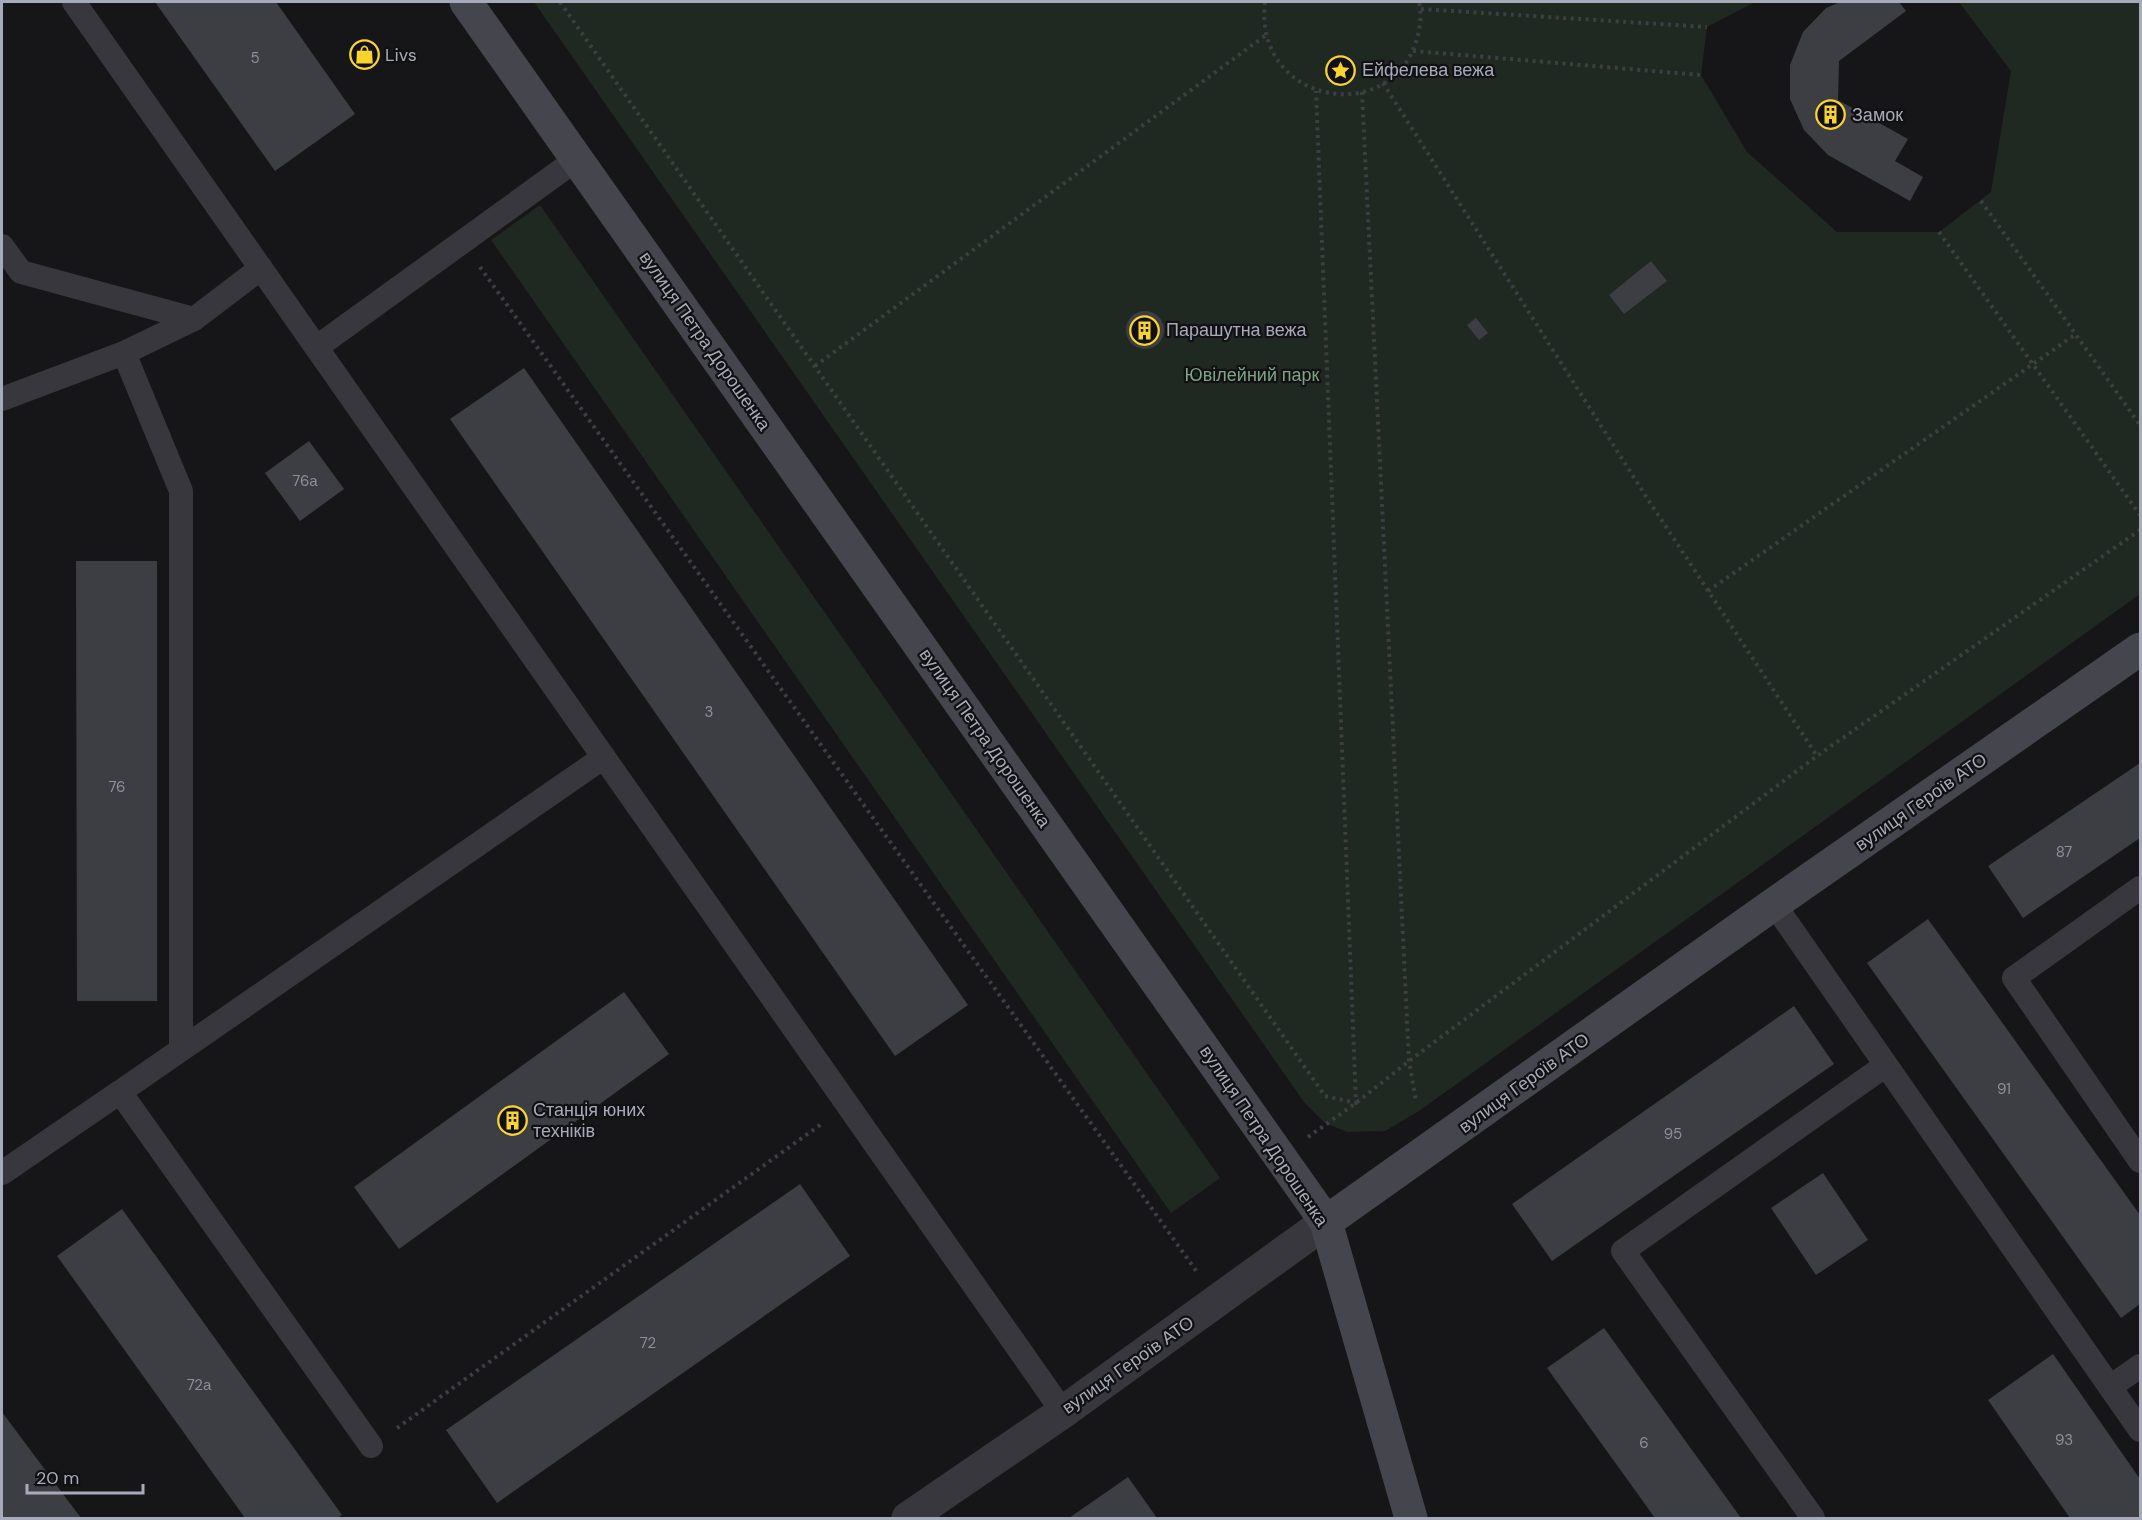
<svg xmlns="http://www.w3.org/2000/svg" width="2142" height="1520" font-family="'DM Sans',sans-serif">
<rect width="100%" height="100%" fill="#161618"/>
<path fill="#202822" d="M 534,2 L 1755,2 L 1707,27 L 1701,75 L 1747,152 L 1837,232 L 1939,232 L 1991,192 L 2011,71 L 1959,2 L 2140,2 L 2140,594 L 1419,1111 L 1385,1131 L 1347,1132 L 1325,1123 L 1304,1102 Z
M 540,205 L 1220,1178 L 1171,1213 L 491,240 Z"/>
<path fill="#3d3e43" d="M 155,2 L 276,2 L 355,114 L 275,171 Z
M 1840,2 L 1899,2 L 1906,11 L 1839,61 L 1838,100 L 1908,139 L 1895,161 L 1923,177 L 1910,201 L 1828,155 L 1804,130 L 1790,99 L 1790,65 L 1803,32 L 1826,8 Z
M 1651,261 L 1667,281 L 1624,314 L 1609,295 Z
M1126 330a19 19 0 1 1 38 0a19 19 0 1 1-38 0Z
M 1476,318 L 1488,333 L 1479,340 L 1467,325 Z
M 524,368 L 968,1005 L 895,1056 L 450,419 Z
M 309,441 L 344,489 L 300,521 L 265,473 Z
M 76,561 L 157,561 L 157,1001 L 77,1001 Z
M 2140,763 L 2140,838 L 2023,918 L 1988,866 Z
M 1928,919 L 2140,1215 L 2140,1304 L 2121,1318 L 1867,963 Z
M 624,992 L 669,1054 L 399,1249 L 354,1187 Z
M 1794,1006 L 1834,1064 L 1552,1261 L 1512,1204 Z
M 1823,1173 L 1868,1240 L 1816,1275 L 1771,1208 Z
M 800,1184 L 850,1256 L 497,1503 L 446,1430 Z
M 122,1209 L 342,1515 L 337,1518 L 245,1518 L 57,1256 Z
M 1604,1328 L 1741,1518 L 1655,1518 L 1547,1368 Z
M 2053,1354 L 2140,1479 L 2140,1518 L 2070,1518 L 1988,1400 Z
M 2,1412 L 81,1518 L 2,1518 Z
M 1128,1477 L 1157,1518 L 1069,1518 Z"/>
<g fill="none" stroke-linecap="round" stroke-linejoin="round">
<path stroke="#3d3e44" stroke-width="4" stroke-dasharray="3 4.5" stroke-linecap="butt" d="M 560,2 L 1325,1096 L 1356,1103 L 1316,91
M 1265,2 C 1253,103 1388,128 1416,42 C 1420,29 1422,15 1419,2
M 1421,9 L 1707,27
M 1413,51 L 1701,75
M 1383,83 L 1647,498 L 1817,756
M 1362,92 L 1409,1061 L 1416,1101
M 1981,201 L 2140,425
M 1939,232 L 2140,515
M 480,267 L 1197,1272
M 815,366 L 1266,35
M 1708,591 L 2076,334
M 1308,1137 L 1356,1103 L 1409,1061 L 1817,756 L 2140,530
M 397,1428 L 823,1123"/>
<path stroke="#37373d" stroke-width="24" d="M 74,2 L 1063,1412
M 2,246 L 21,272 L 194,319
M 317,347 L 577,159
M 124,353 L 181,491 L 181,1049
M 2,399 L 124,353 L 194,319 L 261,268
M 2140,888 L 2014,978 L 2140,1161
M 1774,904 L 2110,1387 L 2140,1366
M 120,1092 L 604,757
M 2,1173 L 120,1092 L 371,1446
M 2110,1387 L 2140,1430
M 1813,1518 L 1623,1251 L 1886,1065"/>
<path stroke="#37373d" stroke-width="33" d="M 908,1518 L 1063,1412 L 1326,1222"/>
<path stroke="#45464d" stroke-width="33" d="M 466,2 L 1326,1222 L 1411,1518
M 1326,1222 L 1774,904 L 2140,649"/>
</g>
<defs>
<symbol id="shop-ring" viewBox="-11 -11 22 22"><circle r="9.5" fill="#111113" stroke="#fad32c" stroke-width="1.5"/><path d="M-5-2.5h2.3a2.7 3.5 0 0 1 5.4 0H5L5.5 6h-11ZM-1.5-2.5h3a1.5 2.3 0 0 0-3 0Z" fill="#fad32c"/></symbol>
<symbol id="sight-ring" viewBox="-11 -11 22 22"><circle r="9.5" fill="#111113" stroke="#fad32c" stroke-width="1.5"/><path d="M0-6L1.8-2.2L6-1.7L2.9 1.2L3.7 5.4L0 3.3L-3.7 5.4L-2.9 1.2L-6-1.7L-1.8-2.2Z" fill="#fad32c"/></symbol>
<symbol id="building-ring" viewBox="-11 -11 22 22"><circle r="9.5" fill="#111113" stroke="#fad32c" stroke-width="1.5"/><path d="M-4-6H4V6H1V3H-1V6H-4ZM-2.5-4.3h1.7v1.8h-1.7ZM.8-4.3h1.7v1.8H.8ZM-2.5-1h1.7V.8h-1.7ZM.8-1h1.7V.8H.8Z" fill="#fad32c"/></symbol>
</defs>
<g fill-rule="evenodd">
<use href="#shop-ring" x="348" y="38" width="33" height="33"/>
<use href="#sight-ring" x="1324" y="54" width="33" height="33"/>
<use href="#building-ring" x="1814" y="98" width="33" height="33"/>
<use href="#building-ring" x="1128" y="314" width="33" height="33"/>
<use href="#building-ring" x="496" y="1104" width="33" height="33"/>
</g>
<g text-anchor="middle" stroke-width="4.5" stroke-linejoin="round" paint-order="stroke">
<g font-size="15" fill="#8c8f9c">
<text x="255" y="63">5</text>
<text x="305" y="486">76а</text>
<text x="709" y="717">3</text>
<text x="117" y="792">76</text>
<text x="2064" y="857">87</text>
<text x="2004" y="1094">91</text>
<text x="1673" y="1139">95</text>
<text x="648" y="1348">72</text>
<text x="199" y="1390">72а</text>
<text x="2064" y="1445">93</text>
<text x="1644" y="1448">6</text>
</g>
<g font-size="18" fill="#a7aab9" stroke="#111113" text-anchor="start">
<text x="385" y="61">Livs</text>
<text x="1362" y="76">Ейфелева вежа</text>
<text x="1852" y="121">Замок</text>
<text x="1166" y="336">Парашутна вежа</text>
<text x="533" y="1116">Станція юних<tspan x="533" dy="21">техніків</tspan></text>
</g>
<g font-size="18" fill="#a7aab9" stroke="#111113">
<text transform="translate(705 341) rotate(55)" y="6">вулиця Петра Дорошенка</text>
<text transform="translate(985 738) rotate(55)" y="6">вулиця Петра Дорошенка</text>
<text transform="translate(1921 802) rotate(-35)" y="6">вулиця Героїв АТО</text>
<text transform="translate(1524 1083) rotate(-36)" y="6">вулиця Героїв АТО</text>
<text transform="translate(1264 1136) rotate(56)" y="6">вулиця Петра Дорошенка</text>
<text transform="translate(1128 1365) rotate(-35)" y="6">вулиця Героїв АТО</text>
</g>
<g font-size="18" fill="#7ea486" stroke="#111113">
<text x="1252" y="381">Ювілейний парк</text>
</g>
</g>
<rect width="2142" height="1520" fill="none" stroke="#a7aab9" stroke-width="6"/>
<path d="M27 1484v9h116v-9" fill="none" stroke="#a7aab9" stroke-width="3"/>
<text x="36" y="1484" font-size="18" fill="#a7aab9" stroke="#111113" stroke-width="4.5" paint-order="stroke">20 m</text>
</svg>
